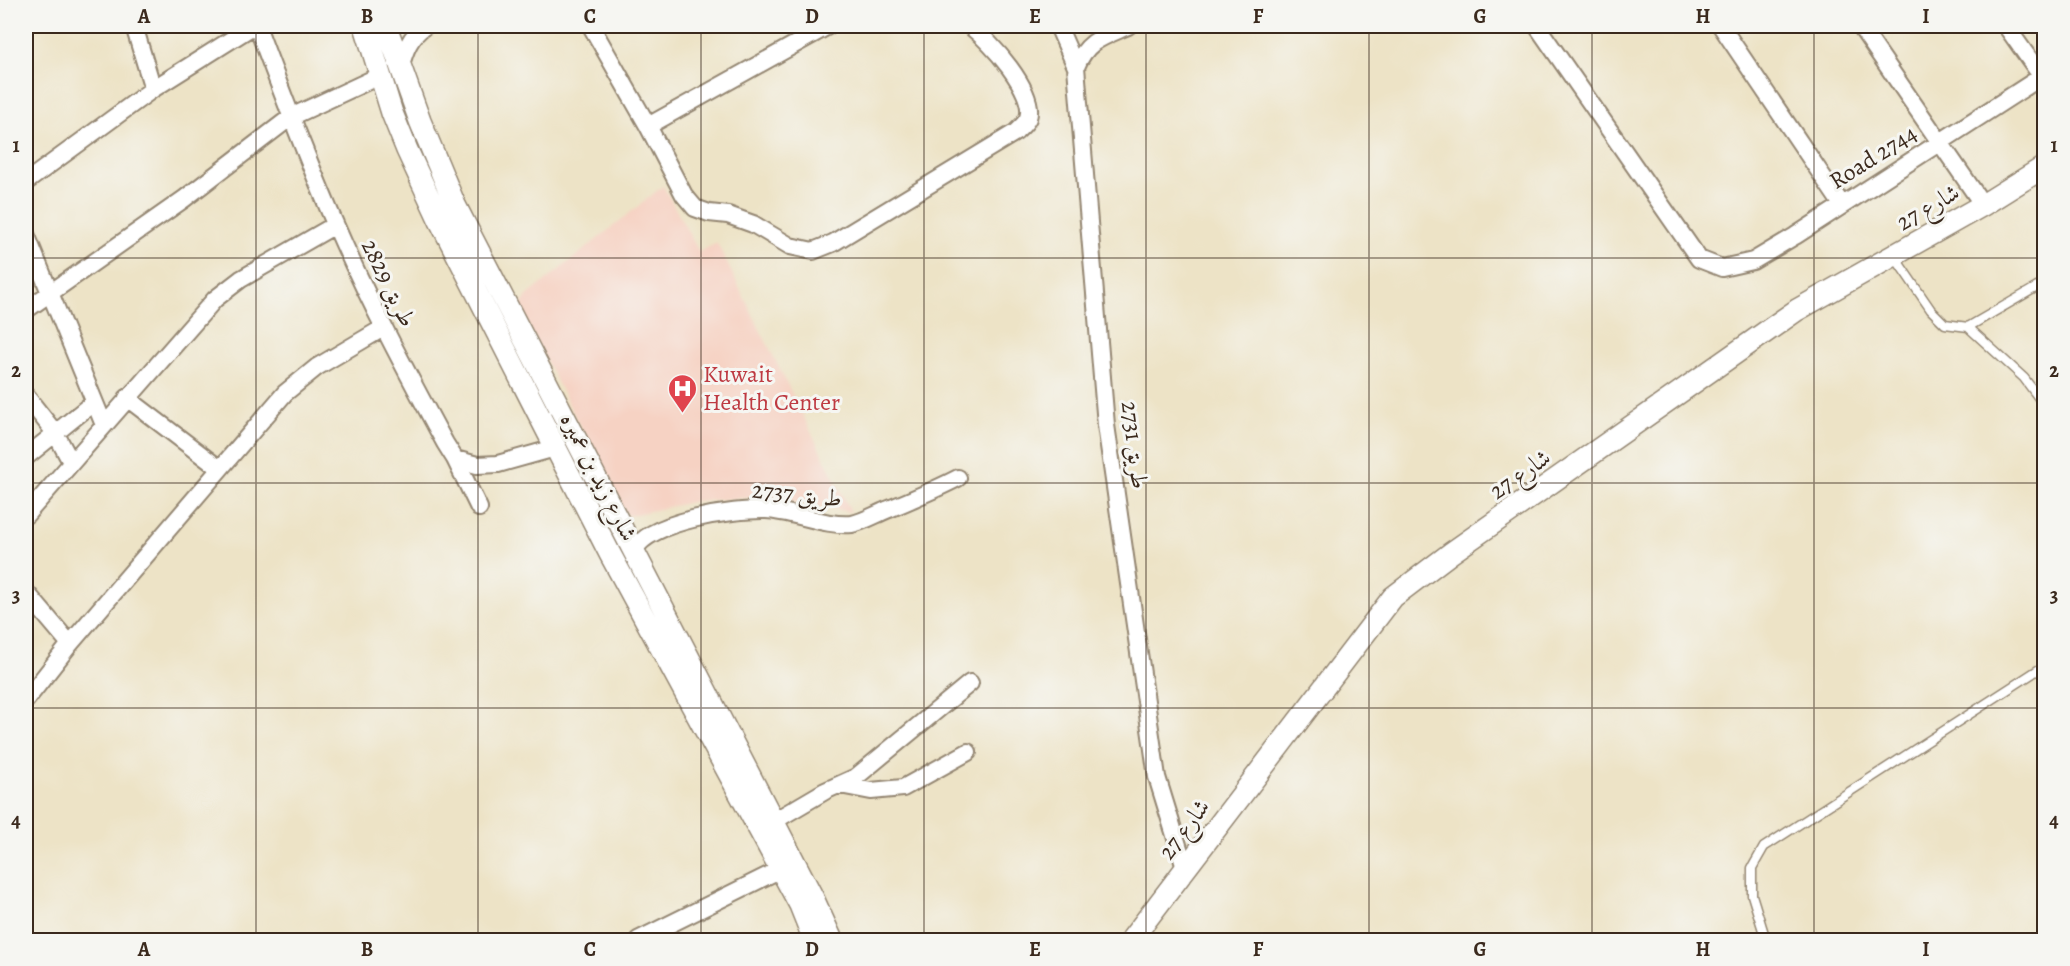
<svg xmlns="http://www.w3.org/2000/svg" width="2070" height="966" font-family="Alegreya,Amiri,serif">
<rect width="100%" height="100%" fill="#f6f6f2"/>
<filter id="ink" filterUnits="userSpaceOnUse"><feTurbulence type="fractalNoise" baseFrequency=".0167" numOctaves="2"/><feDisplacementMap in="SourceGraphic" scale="12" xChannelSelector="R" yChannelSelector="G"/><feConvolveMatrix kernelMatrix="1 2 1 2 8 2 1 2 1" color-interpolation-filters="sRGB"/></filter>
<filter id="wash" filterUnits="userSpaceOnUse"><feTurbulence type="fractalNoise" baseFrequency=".008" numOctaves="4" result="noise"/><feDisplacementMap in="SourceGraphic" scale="24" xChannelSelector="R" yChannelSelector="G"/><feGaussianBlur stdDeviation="1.35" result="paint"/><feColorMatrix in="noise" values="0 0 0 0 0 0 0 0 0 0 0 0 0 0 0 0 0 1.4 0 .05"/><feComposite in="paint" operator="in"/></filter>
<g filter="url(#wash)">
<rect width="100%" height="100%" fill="#ede3c6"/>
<path fill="#f6d2c3" d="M 663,186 L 699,252 L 717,243 L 851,512 L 763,497 L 696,501 L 627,516 L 519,309 L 527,296 Z"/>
</g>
<g filter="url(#ink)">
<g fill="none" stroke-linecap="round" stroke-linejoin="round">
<defs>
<path id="service" d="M 1894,256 L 1931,310 L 1945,324 L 1968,327 L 2044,283
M 1968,327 L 2024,378 L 2044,405
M 1766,940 L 1752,895 L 1752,868 L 1764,847 L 2044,666"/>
<path id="minor" d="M 134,26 L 153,89
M 257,26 C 282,93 307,160 336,226 C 368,300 406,371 445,443 L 455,459 L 479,508
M 591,26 L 648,126 L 684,195 L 695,208 L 709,213 L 728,215 L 753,224 L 790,246 L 813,251 L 833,243 L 1016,132 C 1020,128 1026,123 1028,118 C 1037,92 989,40 970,26
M 1058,26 L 1076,67 L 1106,425 L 1157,777 L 1185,868
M 1537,26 L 1699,259 L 1722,268 L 1753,261 L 1795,236 L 2044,75
M 1721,26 L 1842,205
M 1860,26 L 1983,205
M 2006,26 L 2042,77
M 1076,67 C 1087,40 1103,37 1128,26
M 400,68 C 405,50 410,36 425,26
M 648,126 L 828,26
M 26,182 L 153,89 L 253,26
M 26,234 L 104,425
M 26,310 L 184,199 L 291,117 L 379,76
M 26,396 L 56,434 L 71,462
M 127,398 L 220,469
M 26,457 L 94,402
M 455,459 L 477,465 L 498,464 L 555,448
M 26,515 L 215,299 L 241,279 L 335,225
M 634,551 C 647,521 735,509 766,510 C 792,511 827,527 852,524 C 862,522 873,516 882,512 C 908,501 933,491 958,478
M 26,592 L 70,644
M 26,700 L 70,644 L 285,393 L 317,367 L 383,328
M 840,785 L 871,791 L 903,788 L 968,752
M 774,821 L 825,791 L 856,777 L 970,683
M 638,940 L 781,869"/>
<path id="tertiary" d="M 365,26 L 392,113 L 407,150 L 440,221 L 610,554 L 800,905 L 814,940
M 386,26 L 420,121 L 455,205 L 813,898 L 832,940
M 1131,940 L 1393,597 L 1451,553 L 1797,310 L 1983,205 L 2044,167"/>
</defs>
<use href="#service" stroke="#948672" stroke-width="11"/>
<use href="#minor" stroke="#948672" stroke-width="20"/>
<use href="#tertiary" stroke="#948672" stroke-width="24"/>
<use href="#service" stroke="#fff" stroke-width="8"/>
<use href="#minor" stroke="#fff" stroke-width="16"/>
<use href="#tertiary" stroke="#fff" stroke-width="21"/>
</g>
</g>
<path fill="none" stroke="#3b2a1e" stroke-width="1.5" stroke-opacity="0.55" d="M 256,26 L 256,940M 478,26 L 478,940M 701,26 L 701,940M 924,26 L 924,940M 1146,26 L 1146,940M 1369,26 L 1369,940M 1592,26 L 1592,940M 1814,26 L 1814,940M 26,258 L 2044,258M 26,483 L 2044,483M 26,708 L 2044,708"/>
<defs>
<symbol id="hospital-pin" viewBox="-11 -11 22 30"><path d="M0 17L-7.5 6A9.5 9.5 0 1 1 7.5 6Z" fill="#e0444e" stroke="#f6f6f2"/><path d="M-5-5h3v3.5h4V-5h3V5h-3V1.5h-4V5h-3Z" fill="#fff"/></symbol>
</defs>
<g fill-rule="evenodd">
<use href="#hospital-pin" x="666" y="372" width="33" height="45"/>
</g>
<g text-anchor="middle" stroke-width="6" stroke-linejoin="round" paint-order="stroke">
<g font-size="24" fill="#3b2a1e" stroke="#f6f6f2">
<text transform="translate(1873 157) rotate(-32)" y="8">Road 2744</text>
<text transform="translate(1928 207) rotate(-30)" y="8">شارع 27</text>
<text transform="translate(389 283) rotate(64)" y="8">طريق 2829</text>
<text transform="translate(1135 445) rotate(83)" y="8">طريق 2731</text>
<text transform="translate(1520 474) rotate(-35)" y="8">شارع 27</text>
<text transform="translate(599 477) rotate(63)" y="8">شارع زيد بن عميره</text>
<text transform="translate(797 494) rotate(6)" y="8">طريق 2737</text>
<text transform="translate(1184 829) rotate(-53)" y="8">شارع 27</text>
</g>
<g font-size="24" fill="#be3a42" stroke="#f6f6f2" text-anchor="start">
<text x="703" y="382">Kuwait<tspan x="703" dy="28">Health Center</tspan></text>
</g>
</g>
<rect width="2070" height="966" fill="none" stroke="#f6f6f2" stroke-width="66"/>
<rect x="33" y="33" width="2004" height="900" fill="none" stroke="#3b2a1e" stroke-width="2"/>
<g font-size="20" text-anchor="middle" font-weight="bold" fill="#3b2a1e">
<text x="144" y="23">A</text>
<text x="367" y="23">B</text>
<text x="590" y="23">C</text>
<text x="812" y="23">D</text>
<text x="1035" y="23">E</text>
<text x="1258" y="23">F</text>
<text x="1480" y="23">G</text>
<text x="1703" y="23">H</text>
<text x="1926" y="23">I</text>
<text x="16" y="152">1</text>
<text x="2054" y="152">1</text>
<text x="16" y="377">2</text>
<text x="2054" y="377">2</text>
<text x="16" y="602">3</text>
<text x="2054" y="602">3</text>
<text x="16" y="827">4</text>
<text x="2054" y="827">4</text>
<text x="144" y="956">A</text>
<text x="367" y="956">B</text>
<text x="590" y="956">C</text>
<text x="812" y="956">D</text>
<text x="1035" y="956">E</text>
<text x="1258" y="956">F</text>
<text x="1480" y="956">G</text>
<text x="1703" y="956">H</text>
<text x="1926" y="956">I</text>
</g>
</svg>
